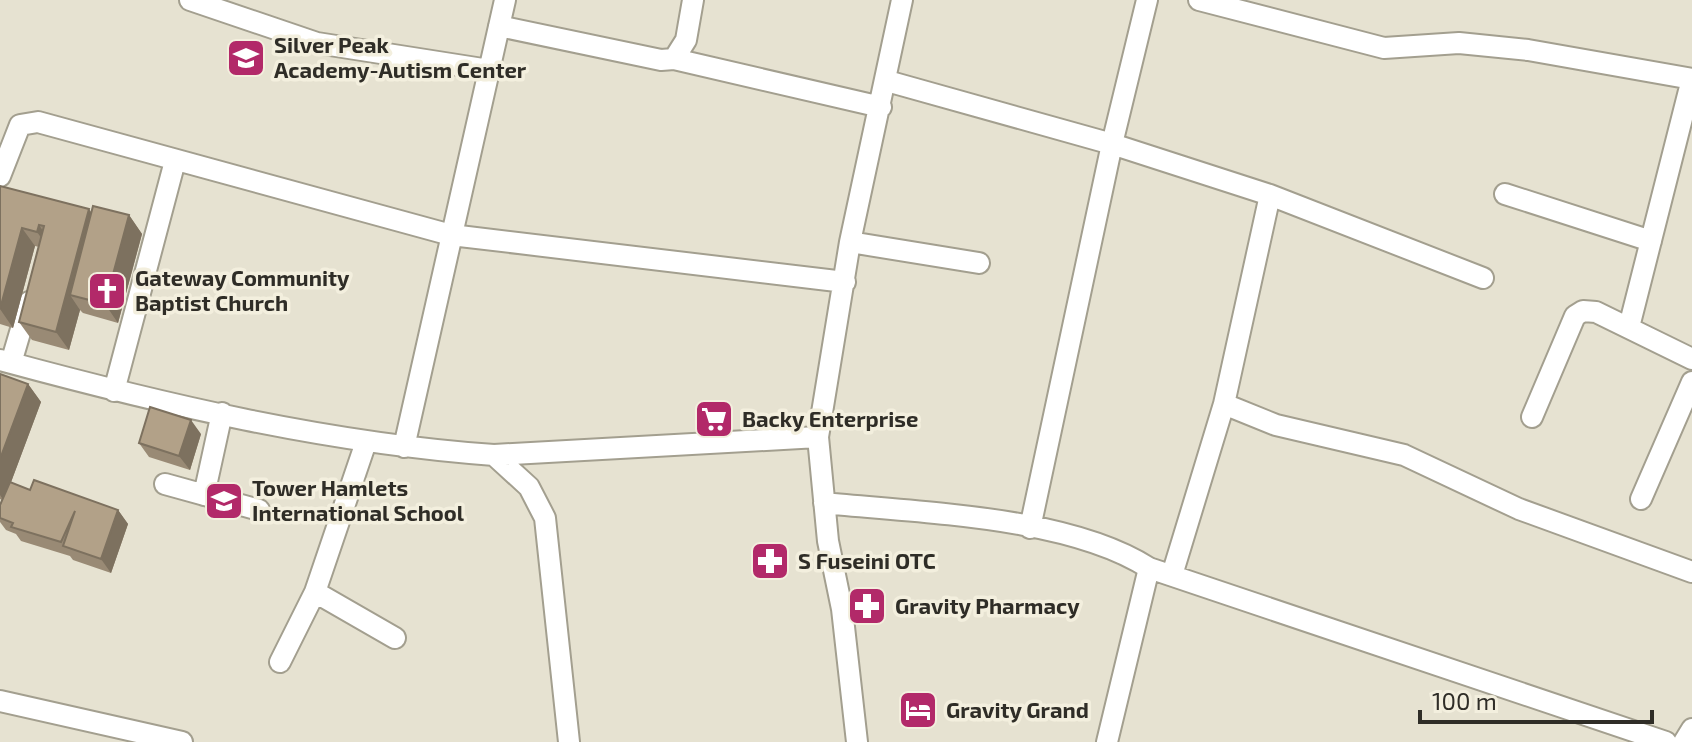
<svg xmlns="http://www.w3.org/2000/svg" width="1692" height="742" font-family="'Exo 2',sans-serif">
<rect width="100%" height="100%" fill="#e6e2d1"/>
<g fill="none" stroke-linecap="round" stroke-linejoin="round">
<defs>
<path id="minor" d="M 190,0 L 317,43 L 489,70
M 1199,0 L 1384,48 L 1459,43 L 1528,50 L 1692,79
M 499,26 L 661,60 L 674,59 L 686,40 L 693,0
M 674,59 L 881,107
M 887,81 L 1112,144 L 1270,195 L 1483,278
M 0,176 L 20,125 L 38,122 L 451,235 L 845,282
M 1505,194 L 1651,241
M 850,242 L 979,263
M 1629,327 L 1692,79
M 0,360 C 162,404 326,443 494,455 L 818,437
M 11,363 L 29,302
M 114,391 L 175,161
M 1224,404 L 1276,425 L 1404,455 L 1519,509 L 1692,572
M 1532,417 L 1575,316 L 1583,311 L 1596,312 L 1692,359
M 366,442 L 315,592 L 395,638
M 404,447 L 505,0
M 494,455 L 529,487 L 545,518 L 569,742
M 165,484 L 259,510
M 204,495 L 222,413
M 1641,499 L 1692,382
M 824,503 C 921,513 1068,516 1149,568 L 1666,742
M 1030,528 L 1112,144 L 1147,0
M 1172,575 L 1224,404 L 1270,195
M 280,662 L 315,592
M 0,701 L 182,742
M 857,742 L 842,609 L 828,541 L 818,437 L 850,242 L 902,0
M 1107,742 L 1149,568
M 1684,742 L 1692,729"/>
</defs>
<use href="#minor" stroke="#a39f8f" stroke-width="24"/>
<use href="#minor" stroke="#fff" stroke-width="20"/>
</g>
<path fill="#998a75" d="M 0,186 L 91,213 L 129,215 L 142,234 L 118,323 L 83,313 L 80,310 L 69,350 L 32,340 L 19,322 L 39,247 L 35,246 L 13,328 L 0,324 Z
M 0,374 L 28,384 L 41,402 L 11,482 L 30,490 L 118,510 L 128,524 L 111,573 L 73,560 L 70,556 L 21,541 L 16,534 L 6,530 L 0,522 L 0,505 L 2,500 L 0,499 Z
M 201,434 L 190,470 L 149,457 L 139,443 Z"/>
<path fill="#7d715f" d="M 89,209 L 102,228 L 70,295 L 80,310 L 69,350 L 56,332 Z
M 129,215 L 142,234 L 118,323 L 105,304 Z
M 39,225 L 52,244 L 50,250 L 37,232 Z
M 22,228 L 35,246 L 13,328 L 0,309 Z
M 28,384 L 41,402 L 4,501 L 0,495 L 0,459 Z
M 191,420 L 201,434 L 190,470 L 179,456 Z
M 118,510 L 128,524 L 111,573 L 101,559 Z"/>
<path fill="#b2a188" stroke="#7d715f" stroke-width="2" d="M 0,186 L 89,209 L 56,332 L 19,322 L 44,226 L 39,225 L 37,232 L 22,228 L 0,309 Z
M 93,206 L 129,215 L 105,304 L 70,295 Z
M 0,374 L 28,384 L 0,459 Z
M 150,407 L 191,420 L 179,456 L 139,443 Z
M 34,480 L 118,510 L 101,559 L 63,546 L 75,511 L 61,542 L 11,527 L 13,523 L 0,518 L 0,505 L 10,482 L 30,490 Z"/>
<defs>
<symbol id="school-square" viewBox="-11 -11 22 22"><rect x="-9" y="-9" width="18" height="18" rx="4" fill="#b22969" stroke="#f3efde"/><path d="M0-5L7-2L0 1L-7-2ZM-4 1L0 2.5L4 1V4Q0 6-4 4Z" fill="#fff"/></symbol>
<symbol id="church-square" viewBox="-11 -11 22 22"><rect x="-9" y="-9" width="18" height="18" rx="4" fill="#b22969" stroke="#f3efde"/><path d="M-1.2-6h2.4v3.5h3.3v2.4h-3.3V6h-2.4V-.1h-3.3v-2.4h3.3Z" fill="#fff"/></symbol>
<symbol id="supermarket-square" viewBox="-11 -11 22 22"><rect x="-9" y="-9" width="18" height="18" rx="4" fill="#b22969" stroke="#f3efde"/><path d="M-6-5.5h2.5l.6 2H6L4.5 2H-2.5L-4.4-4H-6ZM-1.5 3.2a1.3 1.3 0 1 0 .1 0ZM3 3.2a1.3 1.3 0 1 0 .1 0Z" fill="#fff"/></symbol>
<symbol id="pharmacy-square" viewBox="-11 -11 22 22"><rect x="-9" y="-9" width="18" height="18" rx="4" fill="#b22969" stroke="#f3efde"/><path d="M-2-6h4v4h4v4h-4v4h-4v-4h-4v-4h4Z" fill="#fff"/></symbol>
<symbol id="hotel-square" viewBox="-11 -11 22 22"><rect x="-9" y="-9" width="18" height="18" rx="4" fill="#b22969" stroke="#f3efde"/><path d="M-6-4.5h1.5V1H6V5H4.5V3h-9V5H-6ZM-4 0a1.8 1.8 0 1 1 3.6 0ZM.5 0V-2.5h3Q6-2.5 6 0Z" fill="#fff"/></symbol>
</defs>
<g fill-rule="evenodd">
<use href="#school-square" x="224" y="36" width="44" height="44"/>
<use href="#church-square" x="85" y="269" width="44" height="44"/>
<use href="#supermarket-square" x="692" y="397" width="44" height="44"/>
<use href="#school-square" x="202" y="479" width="44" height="44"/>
<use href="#pharmacy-square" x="748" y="539" width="44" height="44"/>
<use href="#pharmacy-square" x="845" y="584" width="44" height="44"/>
<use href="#hotel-square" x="896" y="688" width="44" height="44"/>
</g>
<g text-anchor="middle" stroke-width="7" stroke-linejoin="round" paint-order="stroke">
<g font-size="22" font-weight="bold" fill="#2f2d27" stroke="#f3efde" text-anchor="start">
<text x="274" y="53">Silver Peak<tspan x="274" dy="25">Academy-Autism Center</tspan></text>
<text x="135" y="286">Gateway Community<tspan x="135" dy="25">Baptist Church</tspan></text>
<text x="742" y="427">Backy Enterprise</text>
<text x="252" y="496">Tower Hamlets<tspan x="252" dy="25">International School</tspan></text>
<text x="798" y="569">S Fuseini OTC</text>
<text x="895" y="614">Gravity Pharmacy</text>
<text x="946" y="718">Gravity Grand</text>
</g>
</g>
<path d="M1420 710v12h232v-12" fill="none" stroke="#2f2d27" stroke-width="4"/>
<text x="1432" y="710" font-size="24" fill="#2f2d27" stroke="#f3efde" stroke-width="6" paint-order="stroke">100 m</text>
</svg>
